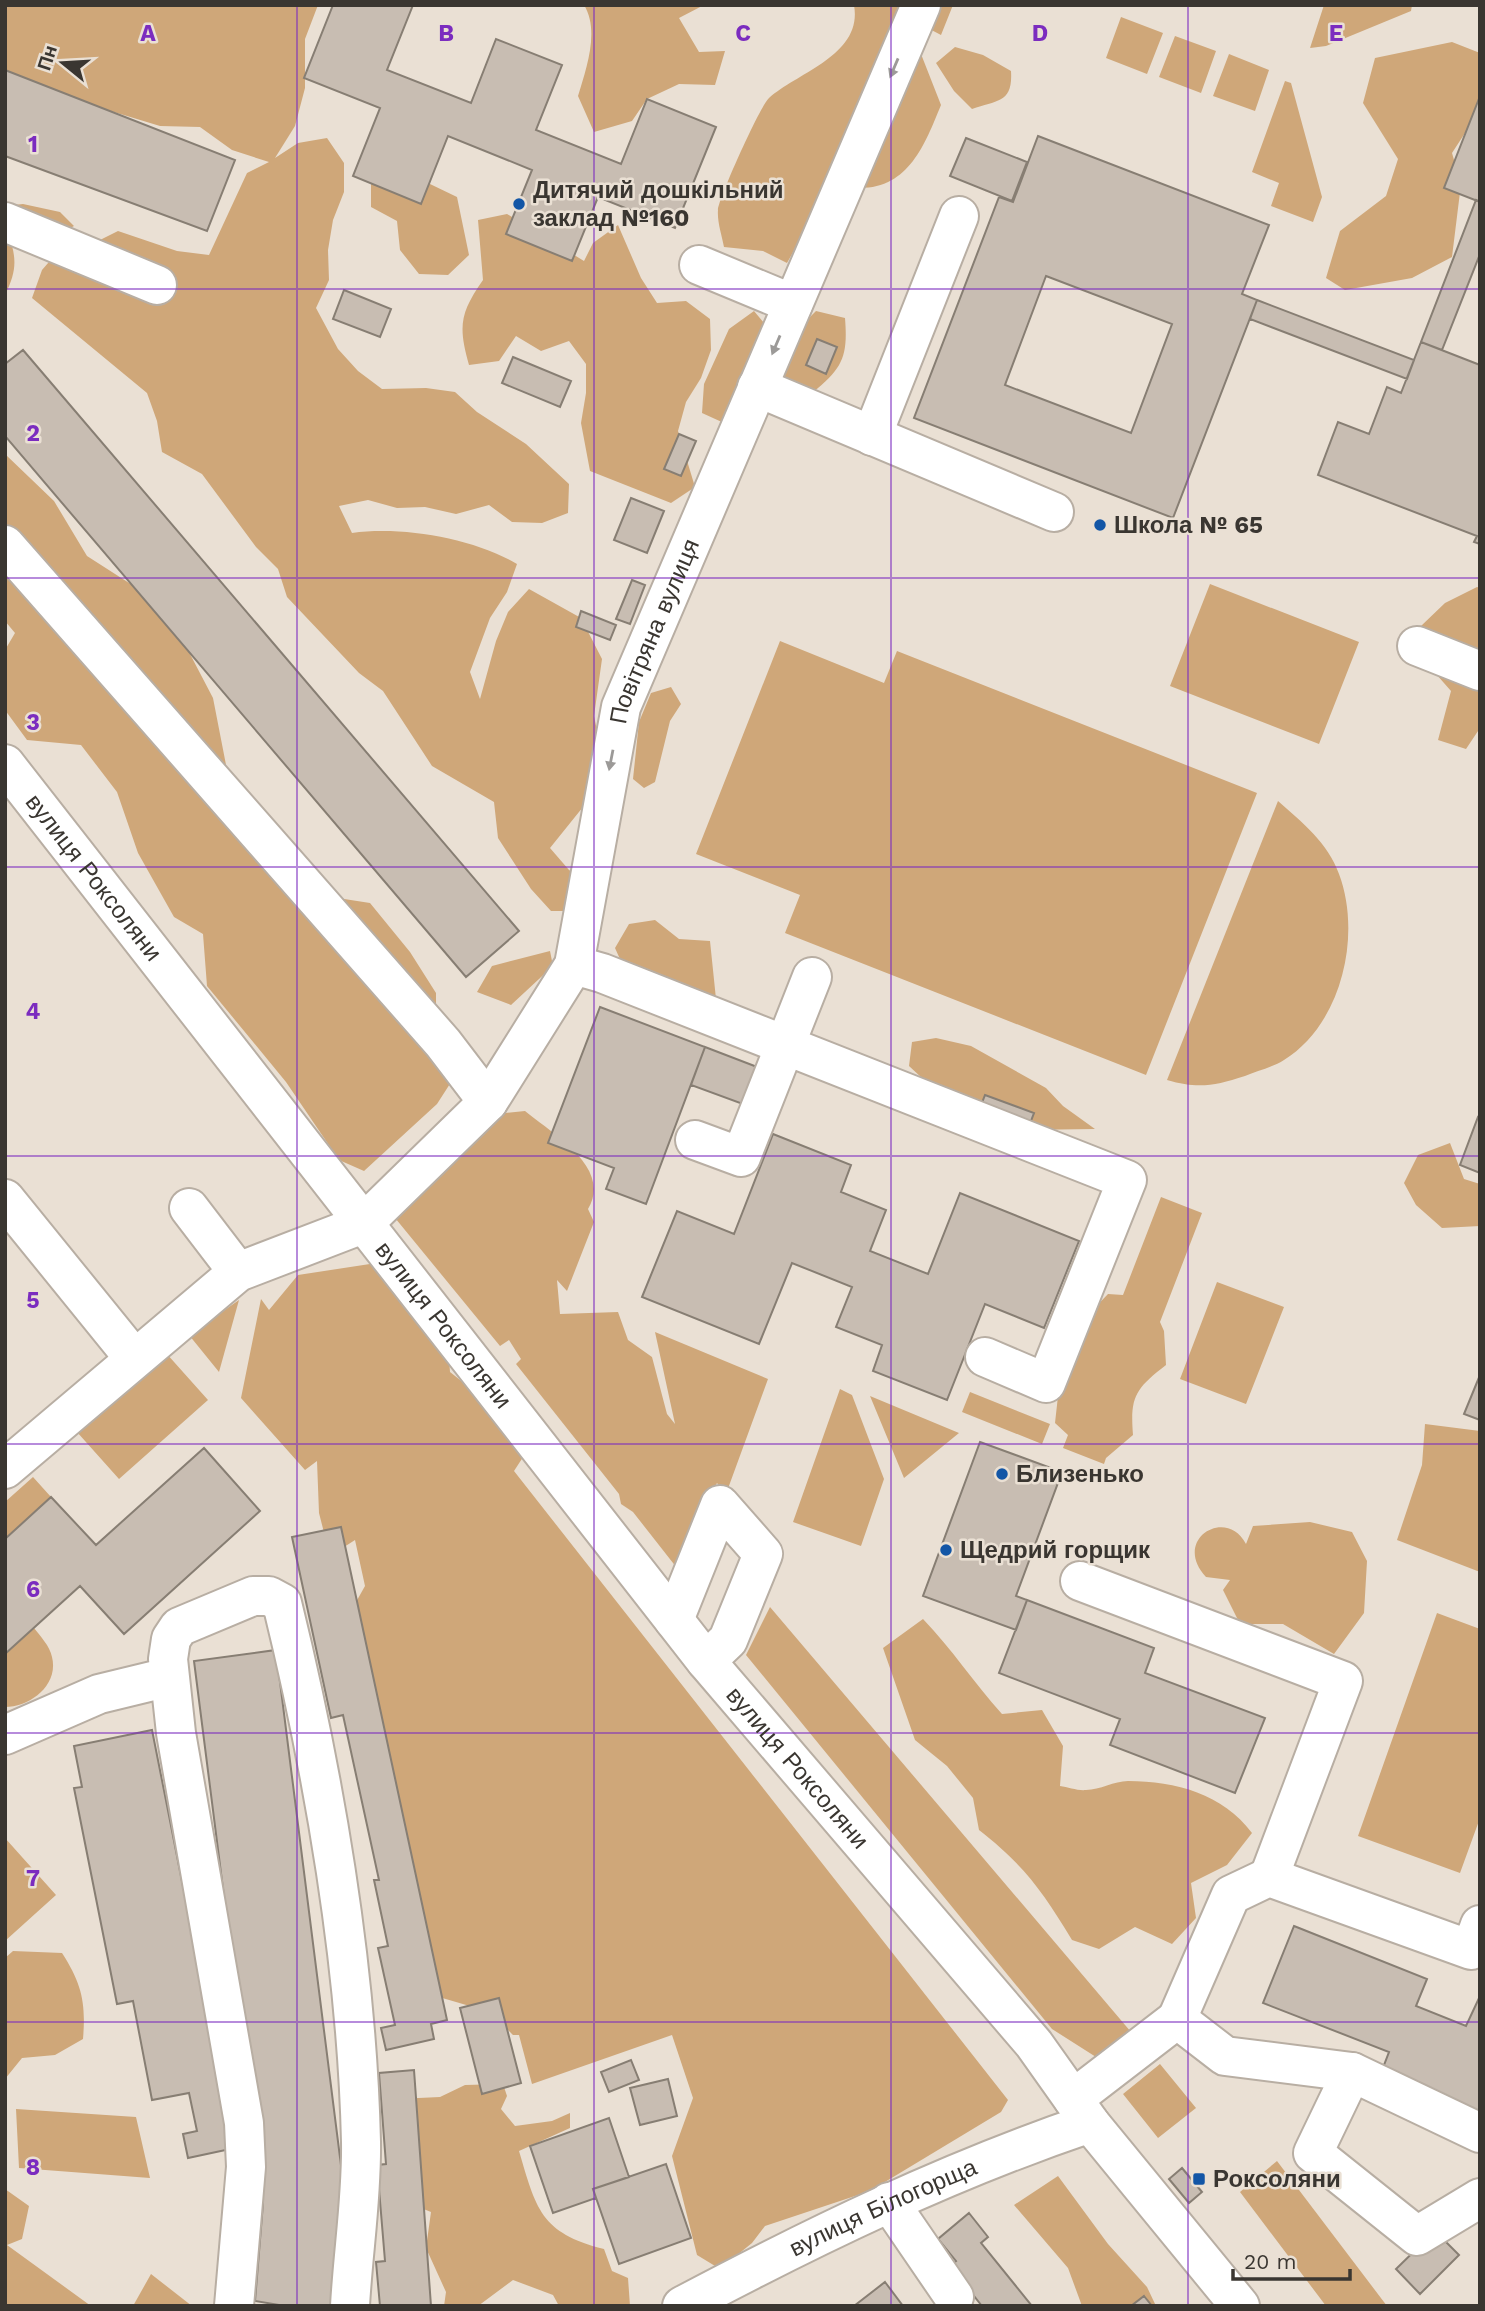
<svg xmlns="http://www.w3.org/2000/svg" width="1485" height="2311" font-family="'Work Sans',sans-serif">
<rect width="100%" height="100%" fill="#eae0d4"/>
<path fill="#cfa779" d="M 5,5 L 318,5 L 305,39 L 305,88 L 295,126 L 275,158 L 298,143 L 327,138 L 344,163 L 344,192 L 333,220 L 328,250 L 329,280 L 316,308 L 338,349 L 358,371 L 382,389 L 426,388 L 455,392 L 477,412 L 526,444 L 569,484 L 568,513 L 542,523 L 512,522 L 489,505 L 456,514 L 425,507 L 397,508 L 368,500 L 339,506 L 352,533 C 402,526 473,538 517,564 L 507,592 L 490,618 L 470,672 L 480,699 L 496,641 L 508,612 L 529,589 L 581,618 L 602,659 L 594,716 L 600,745 L 587,802 L 550,848 L 569,870 L 594,886 L 580,911 L 551,911 L 531,889 L 498,838 L 494,802 L 432,766 L 383,691 L 359,673 L 287,597 L 278,569 L 256,547 L 202,474 L 162,452 L 157,421 L 147,393 L 32,298 L 42,270 L 62,247 L 92,244 L 118,231 L 177,251 L 209,255 L 247,173 L 269,162 L 232,150 L 200,127 L 160,126 L 71,99 L 5,74 Z
M 584,5 L 704,5 L 679,18 L 699,52 L 725,51 L 715,85 L 679,84 L 647,99 L 632,121 L 594,132 L 578,96 C 586,69 600,31 584,5 Z
M 854,5 L 913,5 L 843,163 L 787,263 L 763,251 L 724,247 C 722,236 717,222 718,210 C 718,200 760,106 769,98 C 798,72 863,55 854,5 Z
M 927,5 L 953,5 L 941,35 L 918,23 Z
M 1324,5 L 1412,5 L 1411,11 L 1326,46 L 1310,48 Z
M 1121,17 L 1163,33 L 1147,74 L 1106,58 Z
M 1175,36 L 1216,51 L 1201,93 L 1159,77 Z
M 1452,42 L 1480,53 L 1480,110 L 1452,153 L 1461,184 L 1452,257 L 1412,278 L 1345,290 L 1326,278 L 1340,231 L 1386,196 L 1398,159 L 1363,103 L 1375,58 Z
M 955,47 L 983,55 L 1011,71 C 1013,103 998,100 972,109 L 954,91 L 936,63 Z
M 921,54 L 941,105 C 925,144 909,188 860,188 L 912,63 Z
M 1229,54 L 1269,70 L 1255,111 L 1213,96 Z
M 1285,81 L 1291,83 L 1322,197 L 1313,222 L 1271,206 L 1279,183 L 1252,172 Z
M 371,179 L 430,184 L 457,197 L 469,255 L 448,275 L 419,274 L 400,250 L 397,221 L 371,207 Z
M 23,204 L 60,212 L 74,226 L 44,243 L 8,233 C 17,258 17,271 5,295 L 5,206 Z
M 507,214 L 584,261 L 593,243 L 618,225 L 641,278 L 657,303 L 686,301 L 710,319 L 711,350 L 701,378 L 686,402 L 678,431 L 695,487 L 671,503 L 590,471 L 581,423 L 586,393 L 586,364 L 569,341 L 541,351 L 516,336 L 499,361 L 469,365 C 458,326 460,313 483,280 L 478,220 Z
M 754,311 L 773,334 L 724,423 L 702,413 L 704,384 L 729,329 Z
M 816,311 L 845,318 C 848,356 843,368 813,392 L 775,387 L 795,332 Z
M 5,454 L 54,501 L 87,556 L 140,590 L 179,633 L 213,698 L 227,770 L 325,896 L 370,903 L 410,952 L 436,993 L 436,1033 L 455,1076 L 437,1104 L 364,1171 L 339,1160 L 286,1082 L 207,986 L 203,934 L 174,917 L 138,853 L 117,792 L 81,745 L 27,740 L 5,710 L 5,650 L 15,633 L 5,621 Z
M 1210,584 L 1359,642 L 1319,744 L 1170,686 Z
M 1477,587 L 1480,588 L 1480,728 L 1466,749 L 1438,740 L 1451,691 L 1422,658 L 1421,626 L 1445,603 Z
M 780,641 L 884,683 L 897,651 L 1257,793 L 1146,1075 L 785,933 L 800,895 L 696,854 Z
M 671,687 L 681,704 L 670,721 L 655,782 L 644,788 L 633,779 L 639,722 L 651,693 Z
M 1278,801 C 1302,822 1328,843 1339,874 C 1362,935 1342,1024 1284,1060 C 1273,1067 1257,1071 1245,1076 C 1214,1086 1198,1089 1167,1080 Z
M 655,920 L 679,939 L 710,941 L 716,999 L 624,968 L 615,948 L 629,924 Z
M 550,951 L 553,966 L 511,1005 L 477,992 L 492,966 Z
M 936,1038 L 971,1046 L 1046,1088 L 1063,1106 L 1095,1129 L 1023,1130 L 948,1102 L 909,1066 L 912,1042 Z
M 525,1111 C 551,1133 613,1167 588,1209 L 594,1222 L 567,1291 L 557,1280 L 560,1314 L 618,1312 L 628,1340 L 652,1357 L 667,1414 L 675,1424 L 655,1332 L 768,1379 L 726,1494 L 717,1483 L 707,1502 L 684,1577 L 633,1512 L 621,1504 L 619,1494 L 516,1364 L 521,1359 L 509,1340 L 500,1346 L 391,1213 L 496,1114 Z
M 1450,1143 L 1464,1179 L 1480,1184 L 1480,1226 L 1442,1228 L 1416,1205 L 1404,1183 L 1418,1155 Z
M 1161,1197 L 1202,1213 L 1160,1322 L 1164,1331 L 1166,1365 C 1135,1389 1130,1397 1133,1435 L 1106,1458 L 1104,1464 L 1063,1448 L 1068,1435 L 1055,1423 L 1058,1396 L 1083,1320 L 1108,1294 L 1123,1295 Z
M 383,1262 L 446,1318 L 450,1372 L 504,1415 L 527,1451 L 514,1471 L 1008,2100 L 1001,2112 L 870,2191 L 765,2226 L 752,2243 L 720,2269 L 697,2255 L 672,2156 L 693,2098 L 672,2035 L 532,2084 L 519,2035 L 513,2035 L 490,2012 L 439,1997 L 347,1618 L 365,1586 L 355,1540 L 330,1556 L 319,1513 L 317,1461 L 305,1470 L 241,1398 L 261,1299 L 269,1310 L 298,1275 Z
M 1217,1282 L 1284,1307 L 1246,1404 L 1180,1379 Z
M 239,1300 L 219,1372 L 189,1335 Z
M 166,1353 L 208,1400 L 119,1479 L 77,1432 Z
M 840,1389 L 852,1395 L 884,1479 L 861,1546 L 793,1522 Z
M 970,1392 L 1050,1424 L 1042,1444 L 962,1412 Z
M 870,1396 L 959,1433 L 904,1478 Z
M 1425,1424 L 1480,1431 L 1480,1572 L 1397,1540 L 1422,1465 Z
M 33,1477 L 51,1497 L 5,1539 L 5,1502 Z
M 1310,1522 L 1352,1532 L 1367,1561 L 1364,1613 L 1334,1654 L 1283,1624 L 1240,1624 L 1223,1590 L 1230,1580 L 1206,1577 C 1171,1539 1227,1506 1246,1544 L 1253,1526 Z
M 770,1607 L 1131,2032 L 1096,2057 L 1052,2029 L 746,1655 Z
M 1437,1613 L 1480,1629 L 1480,1818 L 1460,1873 L 1358,1836 Z
M 923,1619 C 952,1649 974,1683 1002,1714 L 1042,1710 L 1063,1746 L 1060,1786 C 1068,1787 1078,1791 1086,1790 C 1100,1790 1114,1781 1128,1781 C 1176,1781 1223,1794 1252,1833 L 1227,1865 L 1191,1883 L 1196,1918 L 1172,1944 L 1135,1927 L 1099,1949 L 1072,1940 C 1043,1892 1024,1865 979,1830 L 973,1798 L 947,1766 L 915,1740 L 883,1648 Z
M 34,1628 C 40,1636 50,1646 52,1657 C 59,1685 30,1707 5,1707 L 5,1654 Z
M 5,1838 L 56,1895 L 5,1941 Z
M 13,1951 L 62,1953 C 82,1984 86,2003 83,2039 L 55,2055 L 22,2058 L 5,2079 L 5,1958 Z
M 1160,2064 L 1196,2108 L 1158,2138 L 1123,2094 Z
M 503,2084 L 507,2096 L 501,2109 L 515,2126 L 552,2121 L 570,2113 L 570,2128 L 519,2151 C 536,2208 540,2233 604,2249 L 612,2271 L 628,2278 L 630,2306 L 559,2306 L 553,2295 L 513,2280 L 478,2306 L 444,2306 L 446,2292 L 426,2248 L 431,2212 L 401,2200 L 397,2099 L 440,2097 L 465,2085 Z
M 16,2109 L 136,2117 L 150,2178 L 19,2168 Z
M 1277,2161 L 1387,2306 L 1326,2306 L 1240,2192 Z
M 1058,2176 L 1108,2244 L 1147,2287 L 1156,2306 L 1082,2306 L 1068,2268 L 1014,2205 Z
M 5,2189 L 29,2206 L 22,2239 L 7,2245 L 91,2306 L 5,2306 Z
M 151,2274 L 192,2306 L 133,2306 Z"/>
<path fill="#c8bdb2" stroke="#877e73" stroke-width="2" fill-rule="evenodd" d="M 333,5 L 413,5 L 387,70 L 471,103 L 496,39 L 562,65 L 536,130 L 621,164 L 647,99 L 716,127 L 675,228 L 598,197 L 572,261 L 506,234 L 532,170 L 448,136 L 421,204 L 353,176 L 380,108 L 304,78 Z
M 5,70 L 235,160 L 207,231 L 5,156 Z
M 1480,96 L 1480,202 L 1444,188 Z
M 1038,136 L 1269,225 L 1242,294 L 1257,300 L 1173,518 L 914,418 L 999,197 L 1013,202 ZM 1046,276 L 1172,324 L 1131,433 L 1005,385 Z
M 966,138 L 1027,162 L 1012,201 L 950,176 Z
M 1476,200 L 1480,202 L 1480,254 L 1442,350 L 1421,342 Z
M 344,290 L 391,309 L 380,337 L 333,319 Z
M 1257,300 L 1414,360 L 1407,379 L 1250,319 Z
M 817,339 L 837,347 L 826,374 L 806,365 Z
M 1421,342 L 1480,365 L 1480,544 L 1474,542 L 1477,536 L 1318,475 L 1338,422 L 1369,434 L 1387,387 L 1401,393 Z
M 23,350 L 519,931 L 466,977 L 5,436 L 5,364 Z
M 513,357 L 571,381 L 560,407 L 502,383 Z
M 679,434 L 696,441 L 681,476 L 664,469 Z
M 631,498 L 664,511 L 647,553 L 614,540 Z
M 632,580 L 645,585 L 630,624 L 616,619 Z
M 581,611 L 616,625 L 610,640 L 576,627 Z
M 600,1007 L 705,1047 L 646,1204 L 606,1189 L 614,1168 L 548,1143 Z
M 705,1047 L 765,1070 L 751,1107 L 691,1085 Z
M 985,1095 L 1034,1113 L 1029,1126 L 980,1108 Z
M 1478,1117 L 1480,1118 L 1480,1173 L 1460,1165 Z
M 773,1134 L 851,1165 L 841,1192 L 886,1210 L 870,1251 L 928,1274 L 960,1193 L 1079,1241 L 1044,1328 L 985,1304 L 947,1400 L 873,1371 L 882,1345 L 836,1327 L 852,1287 L 792,1263 L 759,1344 L 642,1297 L 677,1211 L 734,1234 Z
M 1480,1375 L 1480,1420 L 1464,1414 Z
M 980,1442 L 1062,1472 L 1016,1596 L 1027,1600 L 1016,1630 L 923,1596 Z
M 204,1448 L 260,1511 L 124,1634 L 80,1586 L 5,1654 L 5,1539 L 51,1497 L 96,1545 Z
M 341,1527 L 447,2020 L 431,2024 L 434,2039 L 386,2050 L 381,2028 L 395,2025 L 378,1948 L 388,1946 L 374,1880 L 379,1880 L 343,1715 L 331,1718 L 292,1537 Z
M 1027,1600 L 1154,1648 L 1145,1673 L 1265,1718 L 1235,1793 L 1110,1745 L 1120,1719 L 999,1673 Z
M 276,1650 L 345,2197 L 337,2306 L 285,2306 L 255,2301 L 263,2203 L 194,1661 Z
M 152,1730 L 235,2148 L 188,2158 L 183,2134 L 197,2131 L 189,2093 L 152,2100 L 133,2001 L 117,2004 L 74,1788 L 82,1787 L 74,1746 Z
M 1294,1926 L 1427,1979 L 1416,2006 L 1466,2026 L 1480,1996 L 1480,2112 L 1381,2073 L 1389,2052 L 1263,2003 Z
M 499,1998 L 521,2083 L 482,2094 L 460,2008 Z
M 631,2060 L 639,2080 L 609,2092 L 601,2072 Z
M 414,2070 L 431,2306 L 380,2306 L 376,2262 L 385,2261 L 377,2165 L 386,2164 L 379,2073 Z
M 668,2079 L 677,2116 L 640,2125 L 630,2088 Z
M 609,2118 L 629,2177 L 593,2189 L 596,2198 L 553,2213 L 530,2146 Z
M 666,2164 L 691,2238 L 619,2264 L 593,2189 Z
M 1182,2168 L 1202,2192 L 1189,2203 L 1169,2179 Z
M 969,2213 L 988,2237 L 981,2243 L 1032,2306 L 982,2306 L 950,2266 L 956,2261 L 938,2239 Z
M 1435,2231 L 1459,2255 L 1420,2294 L 1396,2269 Z
M 885,2282 L 903,2306 L 854,2306 Z
M 1144,2296 L 1152,2306 L 1131,2306 Z"/>
<g fill="none" stroke-linecap="round" stroke-linejoin="round">
<defs>
<g id="minor">
<path d="M 5,222 L 157,285"/>
<path d="M 699,265 L 793,304"/>
<path d="M 757,387 L 1054,512"/>
<path d="M 872,436 L 959,216"/>
<path d="M 5,545 L 443,1043 L 488,1102"/>
<path d="M 1417,646 L 1480,671"/>
<path id="s1" d="M 5,764 L 706,1661 L 1034,2044 L 1090,2123 L 1240,2306"/>
<path d="M 574,965 L 602,973 L 1127,1180 L 1046,1383 L 985,1357"/>
<path d="M 695,1140 L 741,1157 L 812,977"/>
<path d="M 5,1199 L 134,1358"/>
<path d="M 189,1208 L 238,1272"/>
<path id="s2" d="M 5,1469 L 238,1272 L 363,1224 L 488,1102 L 574,965 L 621,707 L 921,5"/>
<path d="M 1080,1581 L 1343,1681 L 1269,1877"/>
<path d="M 674,1620 L 720,1505 L 763,1554 L 728,1640 L 706,1661"/>
<path d="M 5,1735 L 99,1694 L 169,1677"/>
<path d="M 1177,2019 L 1231,1895 L 1269,1877 L 1471,1950 L 1480,1925"/>
<path d="M 1352,2072 L 1313,2153 L 1417,2236 L 1480,2198"/>
<path d="M 1073,2099 L 1177,2019 L 1225,2056 L 1352,2072 L 1480,2133"/>
<path d="M 889,2202 L 954,2297"/>
<path d="M 234,2306 L 246,2167 L 244,2123 L 176,1733 L 168,1659 L 171,1639 L 179,1627 L 253,1596 L 269,1596 L 282,1603 C 324,1774 357,1966 361,2142 C 362,2197 353,2251 350,2306"/>
<path id="s3" d="M 682,2306 C 814,2236 948,2171 1090,2123"/>
</g>
</defs>
<use href="#minor" stroke="#b8aea3" stroke-width="42"/>
<use href="#minor" stroke="#fff" stroke-width="38"/>
</g>
<defs><path id="oneway-solid" d="M-6-.8H1V-3.2L6.5 0L1 3.2V.8H-6Z" transform="scale(1.75)"/></defs>
<g fill="#9c9a98">
<use href="#oneway-solid" transform="translate(894 68) rotate(113)"/>
<use href="#oneway-solid" transform="translate(776 345) rotate(113)"/>
<use href="#oneway-solid" transform="translate(611 760) rotate(101)"/>
</g>
<path fill="none" stroke="#7b2cbf" stroke-width="2" stroke-opacity="0.55" d="M 297,5 L 297,2306M 594,5 L 594,2306M 891,5 L 891,2306M 1188,5 L 1188,2306M 5,289 L 1480,289M 5,578 L 1480,578M 5,867 L 1480,867M 5,1156 L 1480,1156M 5,1444 L 1480,1444M 5,1733 L 1480,1733M 5,2022 L 1480,2022"/>
<g fill="#1356a6" stroke="#eae0d4" stroke-width="2.5">
<circle cx="519" cy="204" r="7"/>
<circle cx="1100" cy="525" r="7"/>
<circle cx="1002" cy="1474" r="7"/>
<circle cx="946" cy="1550" r="7"/>
<rect x="1192" y="2172" width="14" height="14" rx="3.5"/>
</g>
<g text-anchor="middle" stroke-width="5" stroke-linejoin="round" paint-order="stroke">
<g font-size="24" font-weight="bold" fill="#3a3631" stroke="#eae0d4" text-anchor="start">
<text x="533" y="198">Дитячий дошкільний<tspan x="533" dy="28">заклад №160</tspan></text>
<text x="1114" y="533">Школа № 65</text>
<text x="1016" y="1482">Близенько</text>
<text x="960" y="1558">Щедрий горщик</text>
<text x="1213" y="2187">Роксоляни</text>
</g>
<g font-size="24" fill="#3a3631" stroke="#eae0d4">
<text dy="8" stroke="none"><textPath href="#s2" startOffset="1120">Повітряна вулиця</textPath></text>
<text dy="8" stroke="none"><textPath href="#s1" startOffset="144">вулиця Роксоляни</textPath></text>
<text dy="8" stroke="none"><textPath href="#s1" startOffset="712">вулиця Роксоляни</textPath></text>
<text dy="8" stroke="none"><textPath href="#s1" startOffset="1279">вулиця Роксоляни</textPath></text>
<text dy="8" stroke="none"><textPath href="#s3" startOffset="224">вулиця Білогорща</textPath></text>
</g>
</g>
<g font-size="23" text-anchor="middle" font-weight="bold" fill="#7b2cbf" stroke="#eae0d4" stroke-width="5" stroke-linejoin="round" paint-order="stroke">
<text x="148" y="41">A</text>
<text x="446" y="41">B</text>
<text x="743" y="41">C</text>
<text x="1040" y="41">D</text>
<text x="1336" y="41">E</text>
<text x="33" y="152">1</text>
<text x="33" y="441">2</text>
<text x="33" y="730">3</text>
<text x="33" y="1019">4</text>
<text x="33" y="1308">5</text>
<text x="33" y="1597">6</text>
<text x="33" y="1886">7</text>
<text x="33" y="2175">8</text>
</g>
<rect width="1485" height="2311" fill="none" stroke="#3a3631" stroke-width="14"/>
<g transform="translate(63 63) rotate(288)" stroke="#eae0d4" stroke-width="5" paint-order="stroke">
<path d="M0-5L12 26L0 18L-12 26Z" fill="#3a3631"/>
<text y="-10" font-size="19" font-weight="bold" text-anchor="middle" fill="#3a3631">Пн</text>
</g>
<path d="M1233 2269v10h117v-10" fill="none" stroke="#3a3631" stroke-width="3.5"/>
<text x="1244" y="2269" font-size="21" fill="#3a3631" stroke="#eae0d4" stroke-width="5" paint-order="stroke">20 m</text>
</svg>
